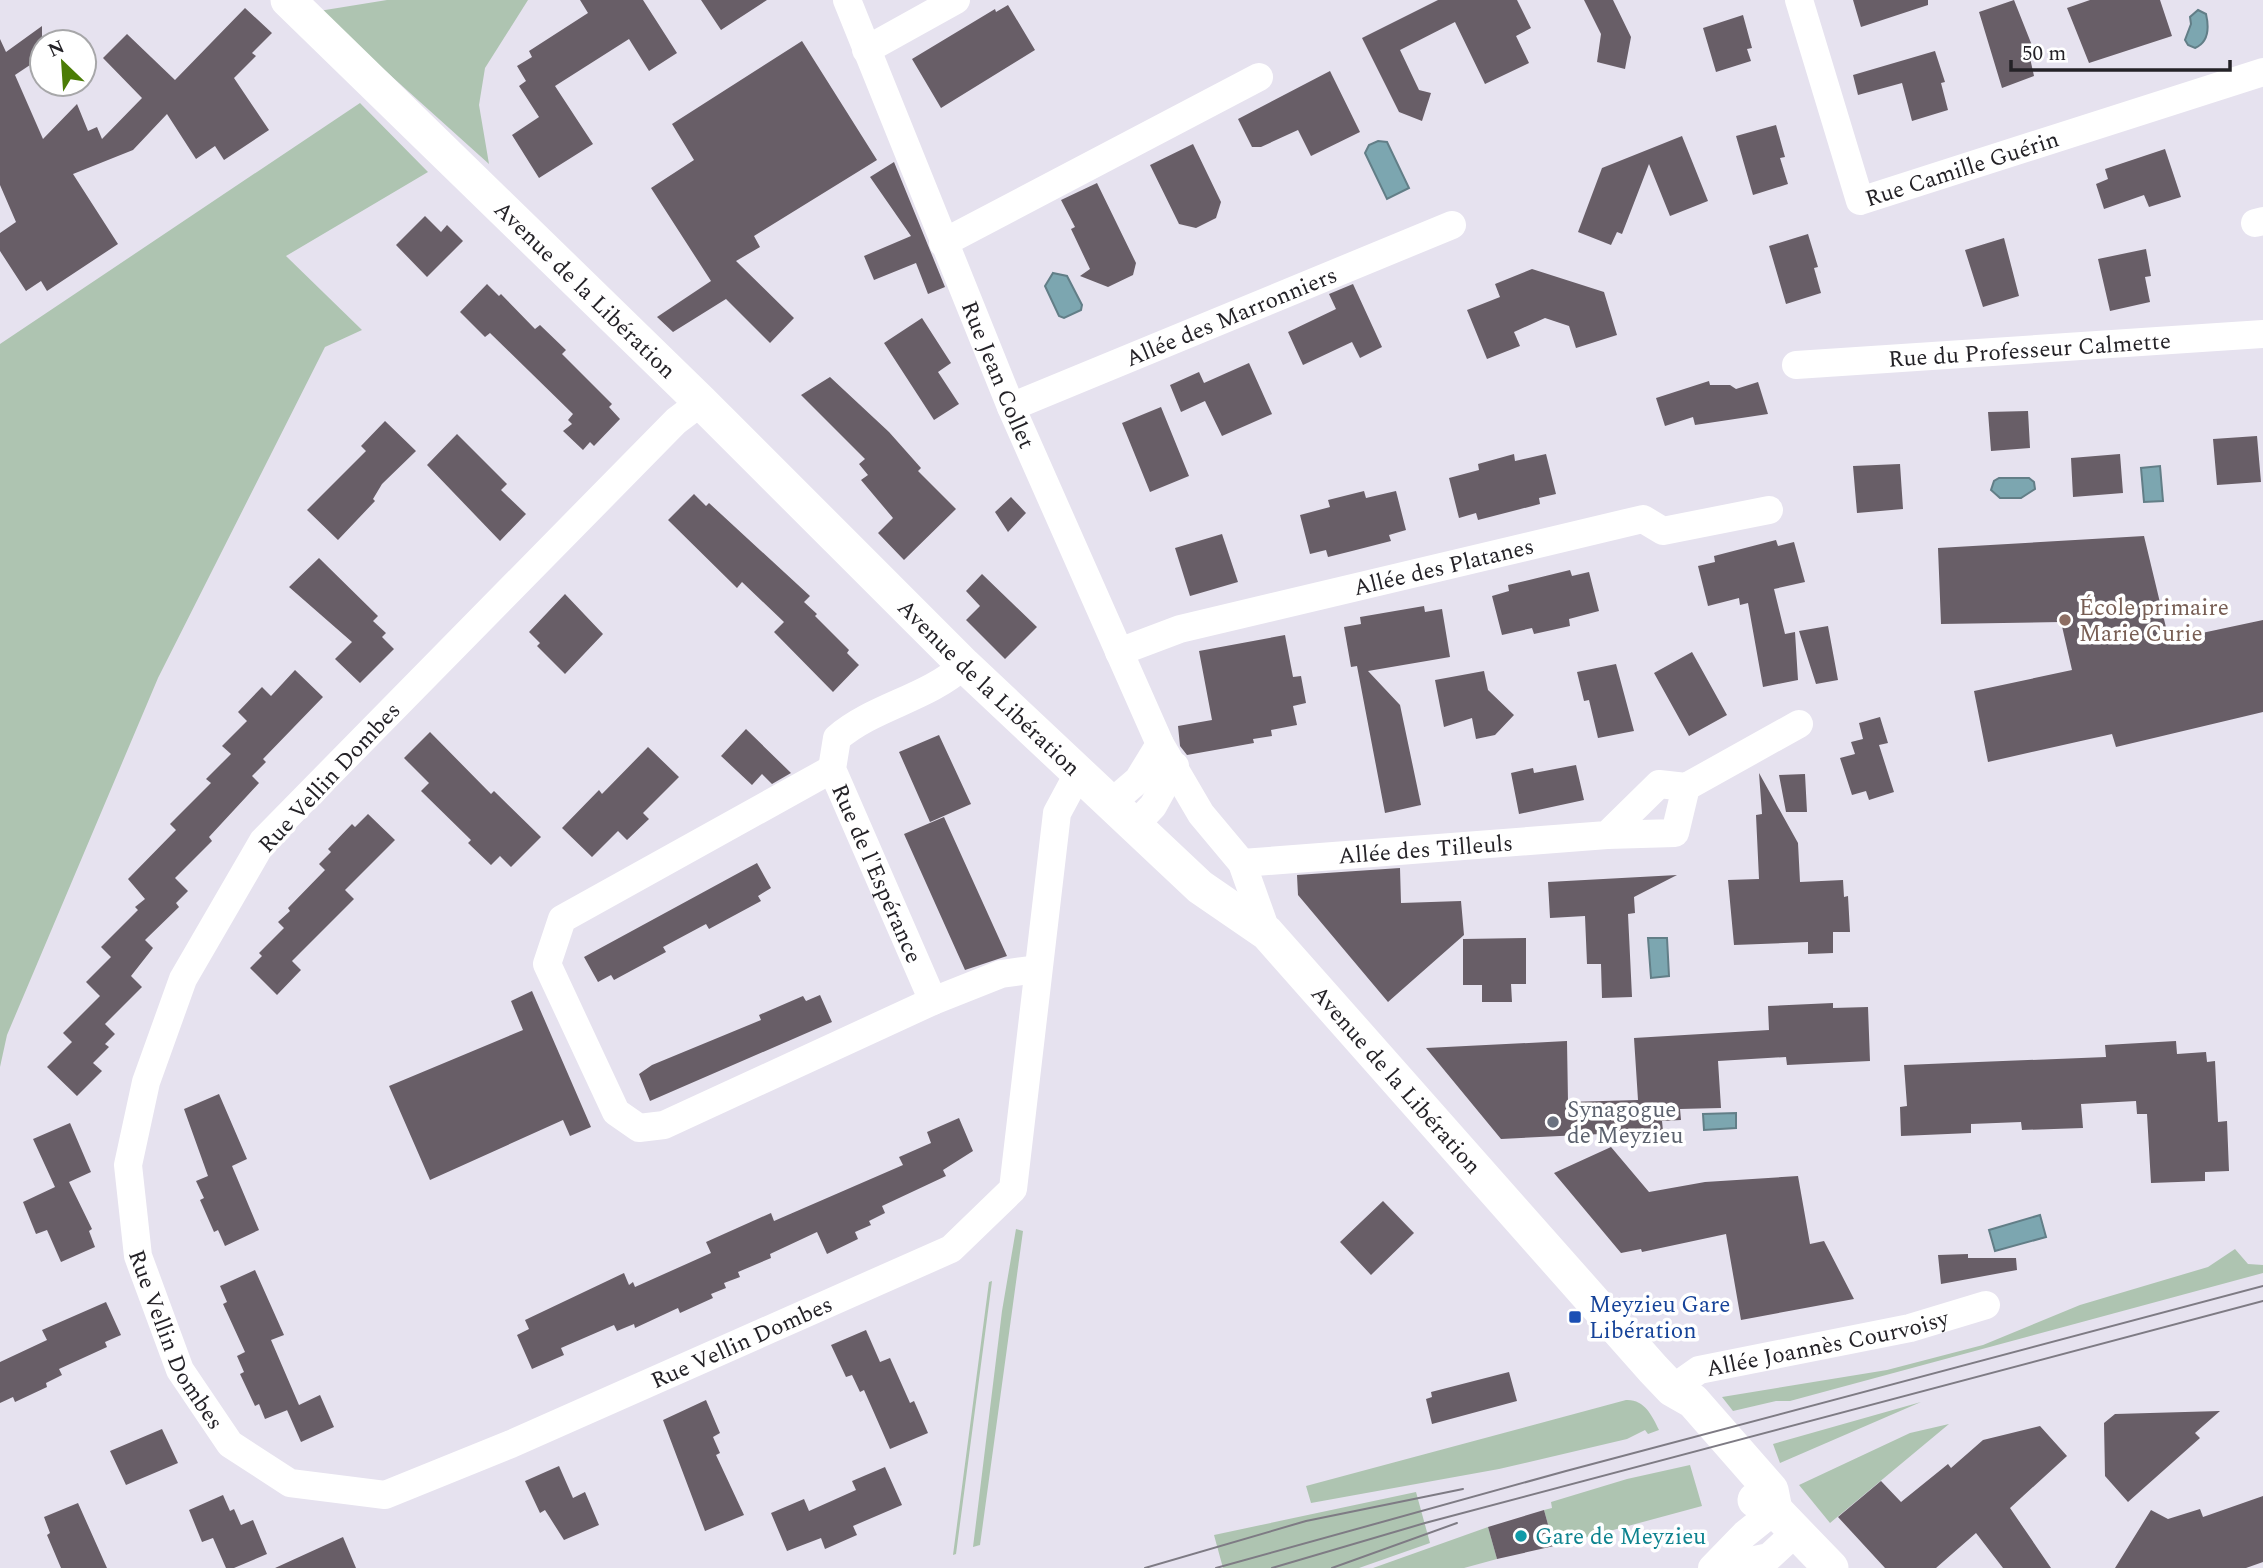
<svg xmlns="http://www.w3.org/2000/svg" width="2263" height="1568" font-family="Spectral,serif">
<rect width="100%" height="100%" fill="#e6e2ef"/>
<path fill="#aec4b1" d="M 387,0 L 528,0 L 485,68 L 479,105 L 489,164 L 319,11 Z
M 360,103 L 428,172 L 286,256 L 362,330 L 325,347 L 158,678 L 7,1035 L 0,1067 L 0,344 Z
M 1016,1229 L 1023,1231 L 980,1545 L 973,1547 L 1002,1311 Z
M 2235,1249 L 2248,1264 L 2263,1265 L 2263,1273 L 1790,1401 L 1776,1401 L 1733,1411 L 1722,1397 L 1887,1370 L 1983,1345 L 2080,1305 L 2208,1267 Z
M 992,1281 L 956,1554 L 953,1555 L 989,1282 Z
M 1626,1400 C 1644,1399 1652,1415 1659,1430 L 1648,1434 L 1645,1430 L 1627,1439 L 1499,1469 L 1311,1503 L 1306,1486 Z
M 1921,1402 L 1780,1463 L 1773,1444 Z
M 1949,1424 L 1830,1523 L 1799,1485 L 1910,1433 Z
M 1690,1465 L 1702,1506 L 1554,1546 L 1544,1510 L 1552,1508 L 1551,1502 L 1627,1479 Z
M 1416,1492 L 1430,1543 L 1359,1568 L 1223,1568 L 1214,1535 Z
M 1488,1527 L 1497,1559 L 1464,1568 L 1373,1568 Z"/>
<path fill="#7ca6b0" stroke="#627e87" stroke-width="2" d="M 2198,10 L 2206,14 C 2209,27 2209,42 2195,48 L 2188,45 L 2185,40 L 2191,24 L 2190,17 Z
M 1378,141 L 1387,142 L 1409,188 L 1387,199 L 1365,153 L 1369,145 Z
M 1053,273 L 1067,276 L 1082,305 L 1081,310 L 1064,318 L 1059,316 L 1045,286 Z
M 2160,466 L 2163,501 L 2144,502 L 2141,468 Z
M 1999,478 L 2029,478 L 2034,482 L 2035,489 L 2021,498 L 2000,498 L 1991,490 L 1994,481 Z
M 1648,938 L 1667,938 L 1669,976 L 1651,978 Z
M 1736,1113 L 1736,1128 L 1704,1130 L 1703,1114 Z
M 2040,1215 L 2046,1237 L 1995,1251 L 1989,1230 Z"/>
<path fill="#685e67" d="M 580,0 L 643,0 L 677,53 L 649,71 L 629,39 L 555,86 L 593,144 L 539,178 L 512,135 L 539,117 L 519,86 L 526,81 L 517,66 L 532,57 L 529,51 L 588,13 Z
M 701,0 L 767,0 L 721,30 Z
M 1438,0 L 1517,0 L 1531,28 L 1516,36 L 1529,63 L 1485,84 L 1455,22 L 1400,50 L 1419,90 L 1431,93 L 1422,121 L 1399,112 L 1362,38 Z
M 1584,0 L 1613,0 L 1631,37 L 1625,69 L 1597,62 L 1601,34 Z
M 1853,0 L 1928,0 L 1928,5 L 1861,27 Z
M 2014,0 L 2033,48 L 2028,49 L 2034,76 L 2002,88 L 1979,12 Z
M 2090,0 L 2160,0 L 2172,36 L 2089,63 L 2067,8 Z
M 1008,5 L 1035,50 L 941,108 L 912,59 L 995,9 L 996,12 Z
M 245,8 L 272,33 L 252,53 L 256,56 L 234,78 L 269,130 L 224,160 L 215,146 L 196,159 L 167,114 L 133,150 L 73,174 L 118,244 L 47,291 L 41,281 L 26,291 L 0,251 L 0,233 L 16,222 L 0,185 L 0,39 L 6,52 L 42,26 L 42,57 L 15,75 L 43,139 L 77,104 L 88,131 L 97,127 L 102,139 L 142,98 L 103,58 L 127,34 L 175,80 Z
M 1743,15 L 1752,48 L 1747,49 L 1751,61 L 1716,72 L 1703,28 Z
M 802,41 L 877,160 L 754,236 L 760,247 L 736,261 L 794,318 L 770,343 L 726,299 L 673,332 L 657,317 L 711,281 L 651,188 L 694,160 L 672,124 Z
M 1935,51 L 1945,82 L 1941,83 L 1948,110 L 1912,121 L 1902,83 L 1858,95 L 1853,75 Z
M 1330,71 L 1360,132 L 1311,156 L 1298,130 L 1261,147 L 1252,147 L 1238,119 Z
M 1776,125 L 1785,157 L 1780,158 L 1788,184 L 1753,195 L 1736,136 Z
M 1682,136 L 1708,201 L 1670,216 L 1649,164 L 1622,234 L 1617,232 L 1611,245 L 1578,232 L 1602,168 Z
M 1193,144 L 1221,202 L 1216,218 L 1196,228 L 1179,224 L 1150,165 Z
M 2165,149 L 2181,197 L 2149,207 L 2144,195 L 2104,209 L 2096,184 L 2108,179 L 2105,169 Z
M 894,162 L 945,287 L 928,294 L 916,263 L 874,280 L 864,256 L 911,236 L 870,177 Z
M 1097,183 L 1136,263 L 1133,275 L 1108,287 L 1080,276 L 1090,269 L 1071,229 L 1075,227 L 1061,200 Z
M 425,216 L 441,232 L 447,225 L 463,241 L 427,277 L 396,245 Z
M 1808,234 L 1818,267 L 1814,268 L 1821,293 L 1786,304 L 1769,246 Z
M 2004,238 L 2019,296 L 1983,307 L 1965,250 Z
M 2146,249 L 2151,276 L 2145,277 L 2150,302 L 2110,311 L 2098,259 Z
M 1532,269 L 1604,292 L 1617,335 L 1576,348 L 1569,326 L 1545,318 L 1514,332 L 1520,346 L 1487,359 L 1467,310 L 1500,297 L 1495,284 Z
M 487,284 L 499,296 L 501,294 L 535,329 L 540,325 L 566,350 L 562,354 L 612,404 L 609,407 L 620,419 L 594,446 L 590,442 L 583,450 L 563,431 L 572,424 L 568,420 L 573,414 L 490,333 L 485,337 L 460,312 Z
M 1353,284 L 1382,347 L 1360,358 L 1352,342 L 1303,365 L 1288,332 L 1336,309 L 1329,294 Z
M 922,318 L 951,363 L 938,372 L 959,404 L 934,420 L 884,343 Z
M 1249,363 L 1272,414 L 1222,436 L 1205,401 L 1181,412 L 1170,385 L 1199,372 L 1204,383 Z
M 830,377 L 889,432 L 921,468 L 918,471 L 956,509 L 904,560 L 878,533 L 893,518 L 861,480 L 868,475 L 859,464 L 865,459 L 801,395 Z
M 1709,381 L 1710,385 L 1730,385 L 1736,389 L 1758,382 L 1768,414 L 1695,425 L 1693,417 L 1665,426 L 1656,398 Z
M 1161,407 L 1189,476 L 1150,492 L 1122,423 Z
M 2028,411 L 2030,448 L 1991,451 L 1988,412 Z
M 385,421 L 416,451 L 382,484 L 373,499 L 375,501 L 338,540 L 307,510 L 366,451 L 361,446 Z
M 457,434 L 507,484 L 501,490 L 526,514 L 500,541 L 427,465 Z
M 2257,436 L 2261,482 L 2217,485 L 2213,439 Z
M 1514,454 L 1515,461 L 1546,454 L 1556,494 L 1539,498 L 1540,504 L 1478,520 L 1476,513 L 1459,518 L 1449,478 L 1479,470 L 1478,464 Z
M 2120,454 L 2123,493 L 2073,497 L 2071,458 Z
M 1900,464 L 1903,509 L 1857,513 L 1853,466 Z
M 1364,491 L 1366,498 L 1396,491 L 1406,530 L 1389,535 L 1391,541 L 1352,551 L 1328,557 L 1326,550 L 1310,554 L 1300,515 L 1330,507 L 1328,500 Z
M 694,494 L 706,506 L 709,503 L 810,596 L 804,602 L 817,614 L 815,616 L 849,650 L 847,653 L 859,665 L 833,692 L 774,632 L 784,622 L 742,582 L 737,588 L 668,520 Z
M 1011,497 L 1026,513 L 1008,532 L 995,512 Z
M 1222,534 L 1238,582 L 1190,596 L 1175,548 Z
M 2144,536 L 2169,640 L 2263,620 L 2263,712 L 2116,747 L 2112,734 L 1988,762 L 1974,691 L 2072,670 L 2061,622 L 1941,624 L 1938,548 Z
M 1776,540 L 1778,546 L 1794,542 L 1805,582 L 1774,589 L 1785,634 L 1795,632 L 1798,680 L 1763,687 L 1748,603 L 1740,605 L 1739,598 L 1708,606 L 1698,566 L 1715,562 L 1714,556 Z
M 319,558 L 378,616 L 373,621 L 386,633 L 382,637 L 394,649 L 360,683 L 335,659 L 352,642 L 289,587 Z
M 1570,570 L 1572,576 L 1589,572 L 1599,611 L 1569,619 L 1570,626 L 1534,634 L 1532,628 L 1502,635 L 1492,596 L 1509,591 L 1508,585 Z
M 982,574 L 1037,627 L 1005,659 L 966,620 L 980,606 L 966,591 Z
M 565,594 L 603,634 L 565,674 L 537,646 L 540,643 L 529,632 Z
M 1424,606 L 1425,612 L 1442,609 L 1450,657 L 1368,671 L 1400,705 L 1421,805 L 1385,813 L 1357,666 L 1351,667 L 1344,627 L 1361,624 L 1360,617 Z
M 1828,626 L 1838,680 L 1816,684 L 1799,631 Z
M 1285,635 L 1293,677 L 1301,676 L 1306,703 L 1293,706 L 1297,725 L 1271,730 L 1272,736 L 1253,739 L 1254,743 L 1187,755 L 1180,746 L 1178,726 L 1212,720 L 1199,651 Z
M 1692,652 L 1727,715 L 1689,736 L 1654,673 Z
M 1616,664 L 1634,731 L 1598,738 L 1589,700 L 1584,701 L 1577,672 Z
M 295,670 L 323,697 L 263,759 L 266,762 L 252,776 L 259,783 L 209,837 L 212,841 L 175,878 L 188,891 L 176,903 L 179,907 L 145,940 L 153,948 L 131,976 L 142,987 L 105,1024 L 115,1034 L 105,1044 L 109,1047 L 93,1063 L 102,1071 L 77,1096 L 47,1067 L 72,1042 L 63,1033 L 100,996 L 86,982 L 111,957 L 101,947 L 138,910 L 135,907 L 145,899 L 128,879 L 176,830 L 170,824 L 211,783 L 206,779 L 231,754 L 222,746 L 247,721 L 238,712 L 262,687 L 271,696 Z
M 1484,671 L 1488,690 L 1514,715 L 1495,735 L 1476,739 L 1472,718 L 1444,727 L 1435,680 Z
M 1880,717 L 1888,743 L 1879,745 L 1894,792 L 1869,800 L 1866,791 L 1852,795 L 1840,758 L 1855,754 L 1851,742 L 1863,739 L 1859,723 Z
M 746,729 L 791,773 L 772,784 L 762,774 L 752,785 L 721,756 Z
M 430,732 L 491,794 L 494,791 L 541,837 L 511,867 L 500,856 L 491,865 L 468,843 L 471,840 L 421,791 L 429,783 L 404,758 Z
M 939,735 L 971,804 L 930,822 L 899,752 Z
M 648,747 L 679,777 L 643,813 L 649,819 L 627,840 L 618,831 L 592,857 L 562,828 L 599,790 L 602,794 Z
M 1576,765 L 1584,800 L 1519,814 L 1511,773 L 1533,768 L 1534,773 Z
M 1759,773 L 1798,843 L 1800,882 L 1843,880 L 1844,897 L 1848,896 L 1850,932 L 1833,932 L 1833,953 L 1808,954 L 1808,942 L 1734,945 L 1728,880 L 1759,879 L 1756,815 L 1762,814 Z
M 1805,774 L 1807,812 L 1786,812 L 1779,775 Z
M 368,814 L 395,840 L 345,890 L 354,899 L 292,961 L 301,970 L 277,995 L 250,968 L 262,956 L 259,953 L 284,928 L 278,922 L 290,911 L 288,908 L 325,870 L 319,864 L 331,852 L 328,849 L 352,824 L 355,827 Z
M 944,817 L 1007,956 L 965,970 L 904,834 Z
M 757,863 L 771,888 L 758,896 L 761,901 L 709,929 L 706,924 L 663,947 L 666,952 L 614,980 L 611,975 L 598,982 L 584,957 Z
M 1400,868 L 1401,903 L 1461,901 L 1464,935 L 1388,1002 L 1298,895 L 1297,875 Z
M 1677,875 L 1634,897 L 1635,913 L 1628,914 L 1632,997 L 1602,998 L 1601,964 L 1587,964 L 1585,916 L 1550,918 L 1548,882 Z
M 1526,938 L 1526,984 L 1511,984 L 1512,1002 L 1482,1002 L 1482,985 L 1463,985 L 1463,939 Z
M 532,991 L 591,1127 L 570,1136 L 563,1120 L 430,1180 L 389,1086 L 523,1030 L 511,1001 Z
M 820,995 L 832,1022 L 650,1101 L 639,1074 L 652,1065 L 761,1020 L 759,1015 L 803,996 L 806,1001 Z
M 1833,1003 L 1833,1008 L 1868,1007 L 1870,1061 L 1787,1065 L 1786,1057 L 1718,1061 L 1721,1108 L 1680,1109 L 1681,1120 L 1662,1121 L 1663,1131 L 1501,1139 L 1426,1048 L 1567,1041 L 1568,1102 L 1638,1100 L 1634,1038 L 1769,1030 L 1768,1006 Z
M 2176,1041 L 2177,1054 L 2206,1052 L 2207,1062 L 2215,1061 L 2218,1122 L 2227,1121 L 2229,1171 L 2205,1172 L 2205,1181 L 2151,1183 L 2147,1114 L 2137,1114 L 2136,1101 L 2081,1104 L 2083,1128 L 2022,1130 L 2021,1122 L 1971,1124 L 1971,1133 L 1901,1136 L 1900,1107 L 1907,1106 L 1904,1065 L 2106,1057 L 2105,1045 Z
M 219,1094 L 247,1159 L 232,1166 L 259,1230 L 225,1246 L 218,1230 L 214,1232 L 200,1200 L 204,1198 L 196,1181 L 208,1176 L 184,1109 Z
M 959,1118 L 973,1151 L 943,1170 L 946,1176 L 882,1206 L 885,1213 L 869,1221 L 871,1225 L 855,1232 L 858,1239 L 827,1254 L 817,1232 L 770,1254 L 771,1258 L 738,1272 L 740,1277 L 724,1283 L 726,1288 L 711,1294 L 713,1298 L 680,1313 L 678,1308 L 635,1328 L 634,1324 L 617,1331 L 614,1325 L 561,1348 L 564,1355 L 532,1369 L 517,1335 L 529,1329 L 525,1320 L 624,1273 L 629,1285 L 633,1282 L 635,1287 L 711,1253 L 706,1242 L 771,1213 L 774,1221 L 903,1165 L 899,1157 L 931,1143 L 927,1132 Z
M 70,1123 L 91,1172 L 69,1182 L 92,1229 L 89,1231 L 95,1247 L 61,1262 L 47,1230 L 36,1234 L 23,1202 L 55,1187 L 33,1139 Z
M 1611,1147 L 1649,1192 L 1705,1182 L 1798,1176 L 1810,1244 L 1824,1241 L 1854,1299 L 1741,1320 L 1726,1234 L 1642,1252 L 1641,1249 L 1621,1253 L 1554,1173 Z
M 1383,1201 L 1414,1233 L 1371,1275 L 1340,1242 Z
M 1968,1254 L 1968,1258 L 2016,1258 L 2017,1270 L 1941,1284 L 1938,1255 Z
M 255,1270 L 284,1335 L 271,1340 L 299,1405 L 320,1395 L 334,1427 L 301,1442 L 287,1410 L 295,1407 L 265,1419 L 259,1404 L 255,1406 L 240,1374 L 244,1372 L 237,1356 L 245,1352 L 223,1304 L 227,1302 L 220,1286 Z
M 106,1302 L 121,1335 L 105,1342 L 107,1347 L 59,1369 L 62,1375 L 46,1383 L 47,1387 L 15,1402 L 13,1397 L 0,1403 L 0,1362 L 47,1340 L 42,1330 Z
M 866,1330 L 880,1362 L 890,1358 L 910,1403 L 914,1401 L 928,1433 L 890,1449 L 864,1390 L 860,1392 L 852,1375 L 846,1377 L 831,1345 Z
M 1509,1372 L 1517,1401 L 1432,1424 L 1426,1399 L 1432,1397 L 1431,1392 Z
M 706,1400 L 720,1433 L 713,1437 L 720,1453 L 716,1455 L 744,1515 L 705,1531 L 663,1420 Z
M 2220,1411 L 2195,1433 L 2200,1438 L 2128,1502 L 2105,1476 L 2104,1423 L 2115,1414 Z
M 2040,1426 L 2067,1456 L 2010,1508 L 2051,1568 L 2003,1568 L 1976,1533 L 1936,1568 L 1885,1568 L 1838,1517 L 1881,1481 L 1901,1502 L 1948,1464 L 1951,1468 L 1983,1440 Z
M 162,1429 L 178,1463 L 126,1485 L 110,1451 Z
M 559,1466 L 573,1498 L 585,1492 L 599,1525 L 564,1540 L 545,1510 L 540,1513 L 525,1481 Z
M 885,1467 L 902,1505 L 853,1526 L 857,1535 L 825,1549 L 821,1538 L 787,1551 L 771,1513 L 804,1499 L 809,1511 L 856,1490 L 852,1481 Z
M 223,1495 L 230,1511 L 234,1509 L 241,1525 L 253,1520 L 267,1554 L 234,1568 L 226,1568 L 213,1538 L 202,1542 L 189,1510 Z
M 2263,1496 L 2263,1562 L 2246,1568 L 2115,1568 L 2151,1510 L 2168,1519 L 2200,1509 L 2203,1517 Z
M 78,1503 L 107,1568 L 61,1568 L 47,1535 L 50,1533 L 44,1517 Z
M 1544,1510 L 1554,1546 L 1497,1559 L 1488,1527 Z
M 343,1537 L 356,1568 L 275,1568 Z"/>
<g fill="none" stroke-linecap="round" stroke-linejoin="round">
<g stroke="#fff" stroke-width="28">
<path id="s1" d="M 847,0 L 1011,407 L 1160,744 L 1201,814 L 1242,863 L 1267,933"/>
<path id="s2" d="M 1799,0 L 1860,201 L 2263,72"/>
<path d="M 866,50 L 956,0"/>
<path d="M 2255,223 L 2263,221"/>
<path d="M 943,243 L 1259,77"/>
<path id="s3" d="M 1796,365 L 2263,334"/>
<path id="s4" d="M 701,402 L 676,421 L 263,841 L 183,979 L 146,1082 L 128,1165 L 138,1256 L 180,1370 L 230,1444 L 290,1483 L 385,1495 L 511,1444 L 951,1249 L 1013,1189 L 1057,813 L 1078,774"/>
<path id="s5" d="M 1011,407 L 1452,225"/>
<path id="s6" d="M 1119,652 L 1180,629 L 1643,519 L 1663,531 L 1769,510"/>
<path id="s7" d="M 964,665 C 927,699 874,706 837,738 L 832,769 L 933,1001 L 1001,974 L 1038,969"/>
<path d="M 832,769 L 562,919 L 547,964 L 616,1112 L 639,1128 L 664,1125 L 933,1001"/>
<path d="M 1110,804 L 1138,780 L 1160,744"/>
<path d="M 1134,826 L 1153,806 L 1175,766"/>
<path d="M 1607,835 L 1675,833 L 1686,787"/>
<path id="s8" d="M 1242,863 L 1607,835 L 1659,784 L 1686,787 L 1799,724"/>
<path id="s9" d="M 1672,1389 L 1699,1370 L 1910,1328 L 1986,1305"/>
<path d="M 1712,1568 L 1745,1534 L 1775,1510"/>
<path d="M 1718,1568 L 1769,1557 L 1796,1532"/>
</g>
<g stroke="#fff" stroke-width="35">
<path id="s10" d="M 288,0 L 701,402 L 964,665 L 1200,887 L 1267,933 L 1653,1369 L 1672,1389 L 1693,1401 L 1771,1490 L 1775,1510"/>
<path d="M 1755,1500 L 1775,1510 L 1831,1568"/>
</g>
<path stroke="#7e7b84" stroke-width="2" d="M 1145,1568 L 1306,1521 L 1463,1489
M 1216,1568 L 1566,1471 L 2263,1286
M 1272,1568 L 1425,1523 L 2263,1301
M 1332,1568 L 1457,1523"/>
</g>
<circle fill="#8d6e63" stroke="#fff" stroke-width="2.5" cx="2065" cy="620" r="7"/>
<circle fill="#6b7280" stroke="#fff" stroke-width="2.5" cx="1553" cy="1122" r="7"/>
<rect fill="#1a4fb4" stroke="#fff" stroke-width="2.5" x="1568" y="1310" width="14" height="14" rx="3.5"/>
<circle fill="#0f9aa8" stroke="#fff" stroke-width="2.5" cx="1521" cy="1536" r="7"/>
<g text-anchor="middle" stroke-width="7" stroke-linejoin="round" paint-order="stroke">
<g font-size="23" fill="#242227" stroke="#fff">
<text dy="8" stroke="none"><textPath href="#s2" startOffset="317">Rue Camille Guérin</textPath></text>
<text dy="8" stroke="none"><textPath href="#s10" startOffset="415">Avenue de la Libération</textPath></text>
<text dy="8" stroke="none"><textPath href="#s5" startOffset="238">Allée des Marronniers</textPath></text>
<text dy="8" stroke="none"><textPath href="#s3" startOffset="234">Rue du Professeur Calmette</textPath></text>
<text dy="8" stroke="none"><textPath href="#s1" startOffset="404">Rue Jean Collet</textPath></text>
<text dy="8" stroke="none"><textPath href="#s6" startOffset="336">Allée des Platanes</textPath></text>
<text dy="8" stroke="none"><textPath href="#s10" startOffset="982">Avenue de la Libération</textPath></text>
<text transform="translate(329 777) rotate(-47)" y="8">Rue Vellin Dombes</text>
<text dy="8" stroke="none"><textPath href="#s8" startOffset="184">Allée des Tilleuls</textPath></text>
<text dy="8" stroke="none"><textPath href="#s7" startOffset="292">Rue de l'Espérance</textPath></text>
<text dy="8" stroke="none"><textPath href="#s10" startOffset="1549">Avenue de la Libération</textPath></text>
<text dy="8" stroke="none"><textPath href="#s4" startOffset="1158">Rue Vellin Dombes</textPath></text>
<text dy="8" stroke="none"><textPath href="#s4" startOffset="1832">Rue Vellin Dombes</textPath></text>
<text dy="8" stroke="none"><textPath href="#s9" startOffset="164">Allée Joannès Courvoisy</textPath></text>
</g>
<g font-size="23" fill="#785e54" stroke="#fff" text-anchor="start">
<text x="2079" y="615">École primaire<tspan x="2079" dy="26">Marie Curie</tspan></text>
</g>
<g font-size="23" fill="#5b616d" stroke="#fff" text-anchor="start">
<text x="1567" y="1117">Synagogue<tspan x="1567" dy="26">de Meyzieu</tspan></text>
</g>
<g font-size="23" fill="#164399" stroke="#fff" text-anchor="start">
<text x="1589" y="1312">Meyzieu Gare<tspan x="1589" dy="26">Libération</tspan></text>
</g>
<g font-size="23" fill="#0d838f" stroke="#fff" text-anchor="start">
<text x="1535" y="1544">Gare de Meyzieu</text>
</g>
</g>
<g transform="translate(63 63) rotate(335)"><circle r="33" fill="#ffffff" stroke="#a7a7a9" stroke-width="2"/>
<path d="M0-5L12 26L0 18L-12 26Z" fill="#4b7c06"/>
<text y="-10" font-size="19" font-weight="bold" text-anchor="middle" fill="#242227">N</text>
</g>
<path d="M2011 60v10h219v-10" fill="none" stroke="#242227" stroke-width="3.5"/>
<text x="2022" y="60" font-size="21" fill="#242227" stroke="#ffffff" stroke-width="5" paint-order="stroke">50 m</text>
</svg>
